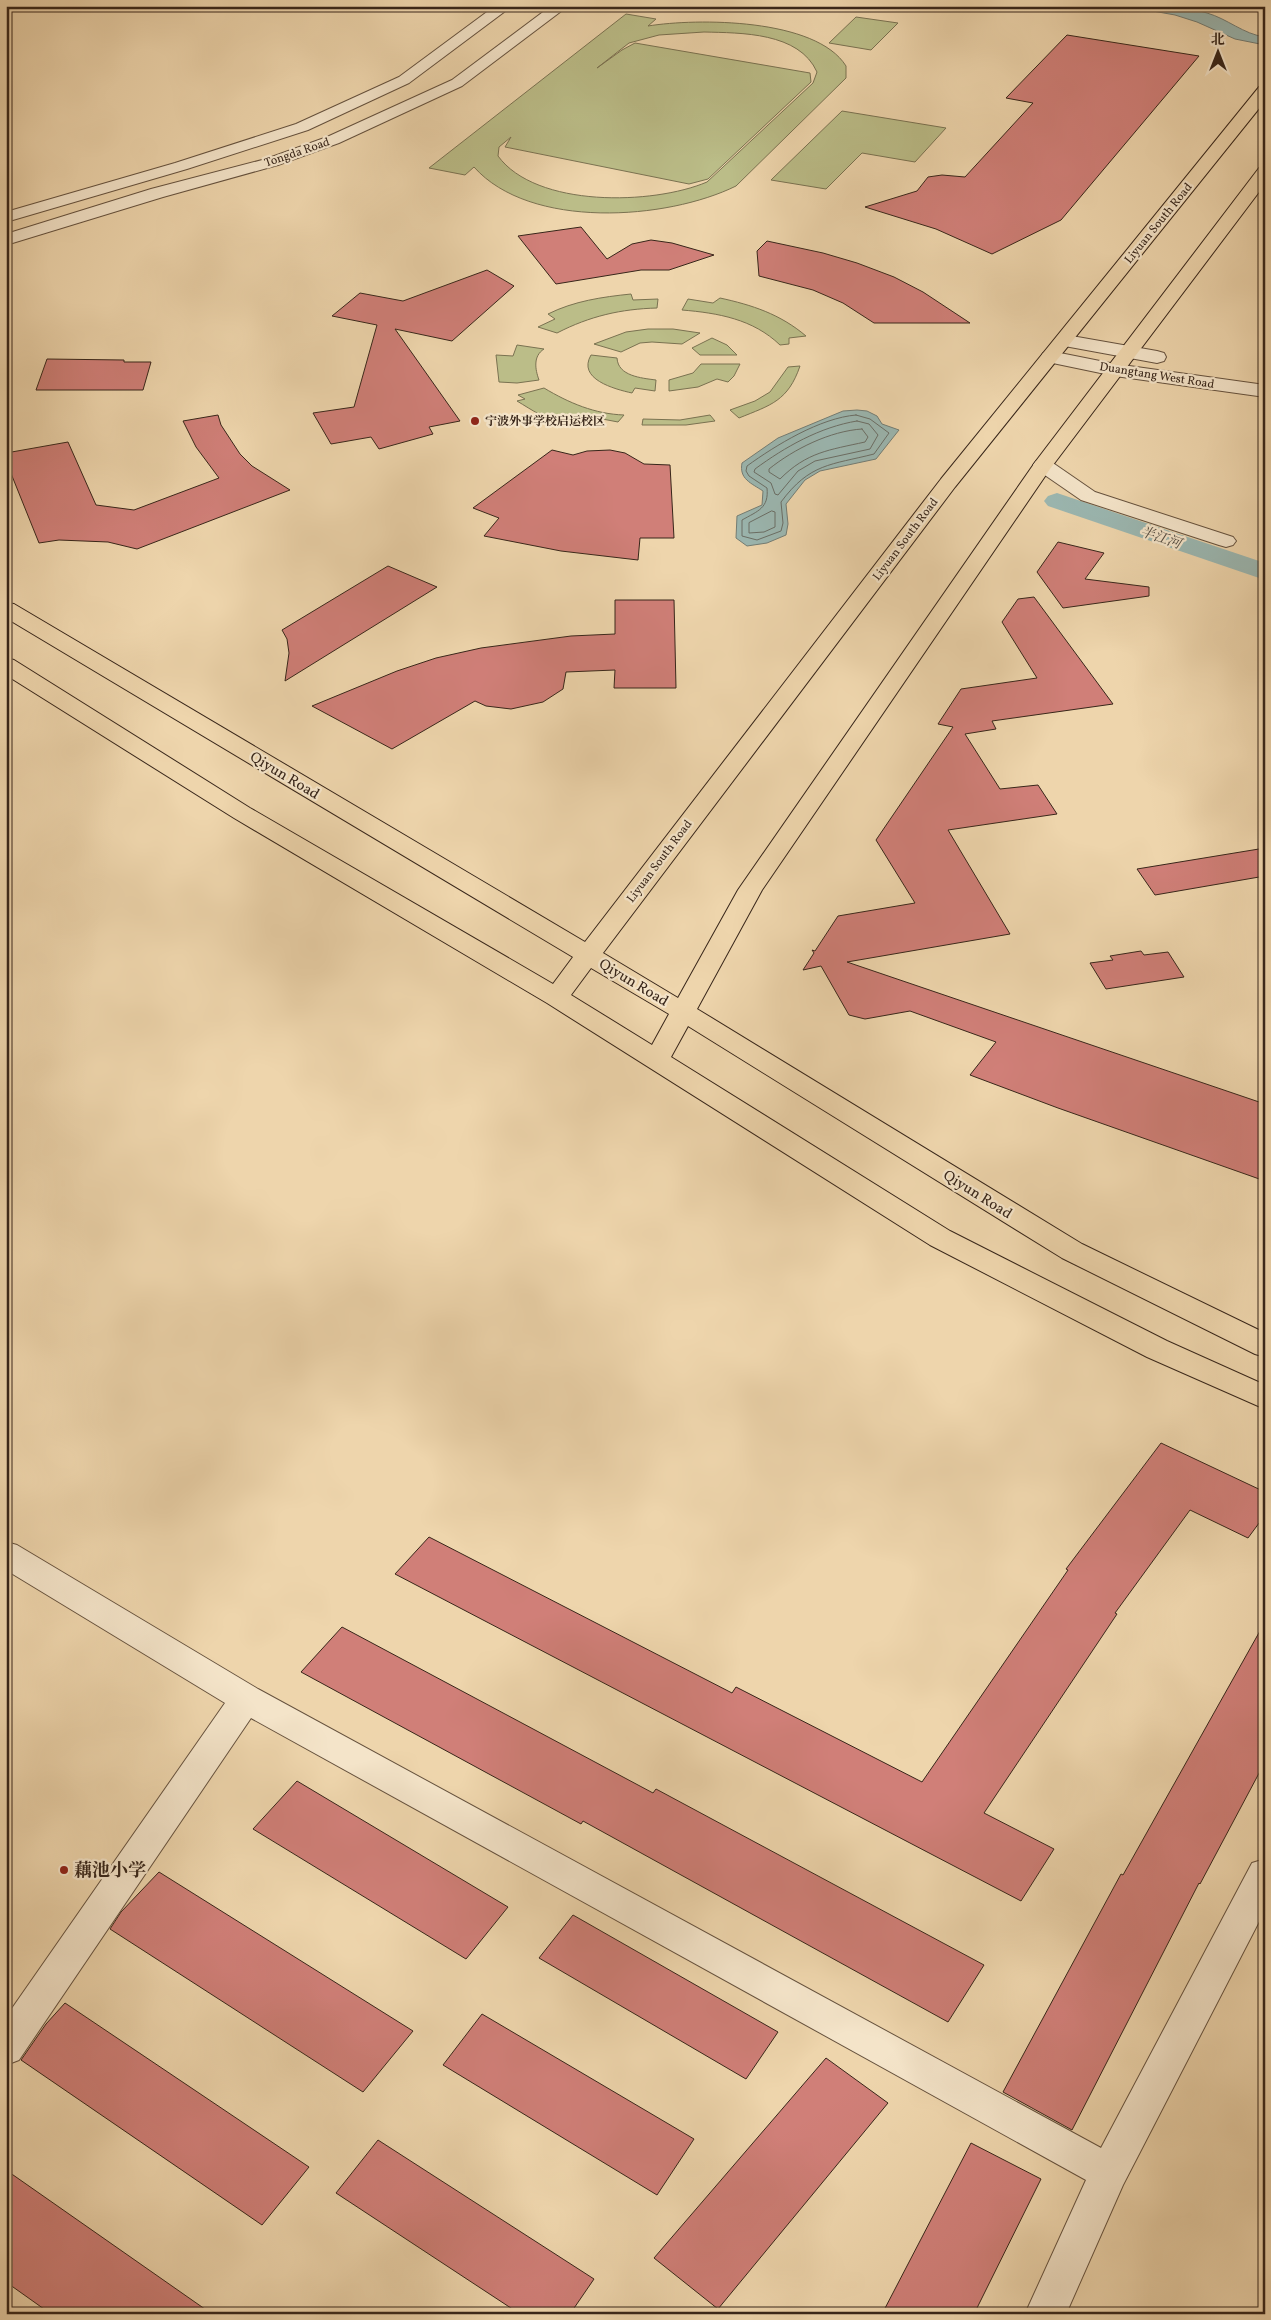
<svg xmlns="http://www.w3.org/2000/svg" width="1271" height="2320" font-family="Vollkorn,'Noto Serif SC',serif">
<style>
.green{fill:#bbbd88;stroke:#7a7251;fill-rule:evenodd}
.water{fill:#9bb7b1;stroke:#737d75}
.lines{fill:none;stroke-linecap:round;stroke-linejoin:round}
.shore{stroke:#6a6e66;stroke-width:1}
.canal{fill:#9bb7b1;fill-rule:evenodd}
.building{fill:#d07f78;stroke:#38261a}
.minor-casing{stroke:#66523e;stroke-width:2}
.major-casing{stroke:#38261a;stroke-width:2}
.minor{fill:#f4e4c9;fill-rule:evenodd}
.major{fill:#eed5ac;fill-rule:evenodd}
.poi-dot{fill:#8f2418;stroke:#f4e4c9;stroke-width:2}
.labels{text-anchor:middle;stroke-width:4.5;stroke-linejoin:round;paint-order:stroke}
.far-street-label{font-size:12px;fill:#38261a;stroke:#f4e4c9}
.far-poi-label{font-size:12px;font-weight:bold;fill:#38261a;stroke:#f4e4c9;text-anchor:start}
.far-water-label{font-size:14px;font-style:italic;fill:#514a40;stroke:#f4e4c9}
.street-label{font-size:15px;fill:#38261a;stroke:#f4e4c9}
.near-poi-label{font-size:18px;font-weight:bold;fill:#38261a;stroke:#f4e4c9;text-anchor:start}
</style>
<rect width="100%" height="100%" fill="#eed5ac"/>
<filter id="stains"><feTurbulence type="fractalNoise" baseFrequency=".004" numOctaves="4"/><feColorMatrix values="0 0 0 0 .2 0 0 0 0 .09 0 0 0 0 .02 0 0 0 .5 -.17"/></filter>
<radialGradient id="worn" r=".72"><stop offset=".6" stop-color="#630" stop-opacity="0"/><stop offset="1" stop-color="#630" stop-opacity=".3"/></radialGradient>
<path class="green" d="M626 14 656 19 648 26C697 18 816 18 846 66V78L736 186C667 220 530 230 474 167L465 175 429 168ZM704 32C741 33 799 32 817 72L813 83 707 182C653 205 536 208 498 156L499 147 511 137 505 147 689 184 708 179 811 82 810 73 635 43 622 50 597 68 629 43 659 35Z
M856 17 898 23 871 50 829 43Z
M842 111 946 128 915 162 862 153 826 189 771 180Z
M631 294 633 300 658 299 657 308C621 309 590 316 557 333L538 327 555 319 548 314C574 301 602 297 631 294Z
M720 298C752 305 780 314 806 336L789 338V344L780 345C753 319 718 313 682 310L688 299 713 303Z
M648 329H673L700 333 682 344 652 342 640 343 621 352 594 344 626 332Z
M712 338 727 345 737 355H700L692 348Z
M517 345 544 349C533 356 535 369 539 380L517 383 499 382 496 355 513 356Z
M591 355 617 358C618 376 641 378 656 380L655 391 635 388 632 393C614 389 577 379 591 355Z
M701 364H740L734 376 728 382 717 379 698 387 669 391V380L693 373Z
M800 366C788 401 771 405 739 418L730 410 755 401 770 392 788 367Z
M544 388C569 403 595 414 624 415L618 422 592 417 588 422C580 422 571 424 564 423 546 420 532 410 517 401L525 399 518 395Z
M710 415 715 421 686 425H642L643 419 680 420Z"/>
<path class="water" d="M1125 6C1153 6 1180 4 1207 13 1228 19 1243 34 1265 37V45L1235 39 1197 22 1175 15Z
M857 410 867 411 877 416 882 424 899 430 876 459 820 471 805 480 786 504 788 524 786 535 767 543 747 546 736 538 737 516 762 505 763 491C751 483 739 479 742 463L778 438 843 411Z"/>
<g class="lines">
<path class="shore" d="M856 415 870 419 889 433 874 454C831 465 810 463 781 502L783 523 781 531 757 540 742 536V520C758 511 769 508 767 488L749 476 746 471 747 466C776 445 820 418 856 415Z
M857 421 869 424 878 435 870 449 815 461 798 471 778 495 775 494 771 483 754 472 755 469C785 447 820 427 857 421Z
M862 429 868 437 865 442C829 450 807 452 780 479L769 472V469C794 449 830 431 862 429Z
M772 511 775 512V527L764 532 749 533V523Z"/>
<path class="canal" d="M1057 493 1265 563V580L1048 506 1044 501 1048 496Z"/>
</g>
<path class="building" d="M1067 35 1199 56 1061 220 992 254 936 229 865 207 917 191 928 177 942 175 965 177 1033 103 1006 98Z
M581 227 607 259 632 244 651 240 672 243 714 255 669 270H641L556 284 518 236Z
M767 241 823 253 857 263 894 277 923 292 970 323H874L843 303 813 290 759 276 757 251Z
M487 270 514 286 452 341 395 329 460 421 429 427 433 434 379 449 371 437 331 444 313 413 354 407 377 325 332 316 360 293 403 301Z
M47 359 124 360V362H151L143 390H36Z
M218 415 221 425 240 454 252 466 290 490 137 549 108 542 59 540 39 543 6 461V453L68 442 96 505 134 510 219 478 196 447 183 421Z
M552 450 573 455 587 451 610 450 625 453 644 464 670 465 674 538H640L638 560 561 551 484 536 499 518 473 508Z
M1058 542 1104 553 1085 579 1149 587V596L1063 608 1037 572Z
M388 566 437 587 285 681 289 653 287 639 282 630Z
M1034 597 1113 704 992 721 996 729 965 734 1000 789 1038 785 1057 814 948 830 1010 934 847 962 1265 1104V1181L1058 1108 970 1075 996 1042 910 1011 865 1019 849 1015 821 966 803 970 814 953 812 950 815 951 838 916 915 903 876 840 953 727 938 724 961 689 1037 678 1002 622 1018 599Z
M615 600H674L676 688H614L615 670 566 672 563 689 543 702 511 709 486 706 475 701 392 749 312 706 397 671 436 658 481 648 571 636 615 634Z
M1265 848V876L1155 895 1137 869Z
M1141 951 1144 955 1168 952 1184 977 1106 989 1090 963 1113 960 1110 956Z
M1161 1443 1265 1492V1515L1248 1538 1190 1510 1115 1613 1117 1614 984 1813 1054 1849 1021 1901 395 1574 429 1537 732 1693 736 1687 922 1782 1068 1570 1066 1569Z
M1265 1622V1762L1200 1884 1199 1883 1072 2130 1003 2092 1121 1874 1123 1875Z
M342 1627 653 1793 656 1789 984 1965 948 2022 583 1821 581 1824 301 1672Z
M297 1781 508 1907 466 1959 253 1829Z
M159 1872 413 2031 363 2092 110 1929 121 1912Z
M573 1915 778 2032 746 2079 539 1958Z
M65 2003 309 2167 262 2225 21 2060 46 2024Z
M482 2014 694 2139 657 2195 443 2065Z
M826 2058 888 2103 718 2309 654 2258Z
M378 2140 594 2279 570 2314H520L336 2193Z
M971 2143 1041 2179 974 2314H882Z
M6 2170 212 2314H51L6 2282Z"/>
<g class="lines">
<g class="minor-casing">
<path id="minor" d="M495 6H512L409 83 308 130 187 169 6 222V212L175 163 296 124 399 77Z
M551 6H568L462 86 339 143 278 165 163 197 6 245V234L151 189 266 159 327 137 452 80Z
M1066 335 1157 351 1164 353 1166 357 1164 361 1157 363 1059 345 1057 341 1059 337Z
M1050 351 1115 364 1265 385V397L1115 376 1043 361 1041 357 1043 353Z
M1043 459 1050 461 1095 492 1233 537 1236 541 1233 545 1226 547 1219 545 1081 500 1036 469 1033 465 1036 461Z
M6 1542 17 1545 258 1689 1101 2148 1252 1863 1265 1859V1910L1123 2185 1066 2314H1025L1086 2180 251 1718 19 2060 6 2065V2017L225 1703 6 1570Z"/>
</g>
<g class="major-casing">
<path id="major" d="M1265 85V101L955 487 603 953 678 998 738 890 1036 461 1259 168 1265 167V184L1050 469 762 890 697 1009 1082 1244 1265 1333V1357L1255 1354 1062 1258 688 1026 671 1057 950 1231 1167 1341 1265 1385V1409L1147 1357 930 1245 547 1003 234 818 6 675V658L14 660 250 808 553 984 573 957 6 618V603L14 604 585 942 941 479 1259 87ZM591 968 669 1014 652 1045 571 995Z"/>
</g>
<use href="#minor" class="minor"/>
<use href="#major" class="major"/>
</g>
<g class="poi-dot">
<circle cx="475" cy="421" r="5"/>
<circle cx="64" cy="1870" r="5"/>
</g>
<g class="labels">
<g class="far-street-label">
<text transform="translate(297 152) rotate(-19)" y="4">Tongda Road</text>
<text transform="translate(1158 223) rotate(-51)" y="4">Liyuan South Road</text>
<text transform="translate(1157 375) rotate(9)" y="4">Duangtang West Road</text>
<text transform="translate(905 539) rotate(-53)" y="4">Liyuan South Road</text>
<text transform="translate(659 861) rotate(-53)" y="4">Liyuan South Road</text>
</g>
<g class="far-poi-label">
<text x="485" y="425">宁波外事学校启运校区</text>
</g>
<g class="far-water-label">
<text transform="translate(1161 537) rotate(19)" y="5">半江河</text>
</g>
<g class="street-label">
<text transform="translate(285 775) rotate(31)" y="5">Qiyun Road</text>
<text transform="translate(634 982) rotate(31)" y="5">Qiyun Road</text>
<text transform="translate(978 1194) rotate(32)" y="5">Qiyun Road</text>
</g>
<g class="near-poi-label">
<text x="74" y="1876">藕池小学</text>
</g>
</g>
<rect width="1271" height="2320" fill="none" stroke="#eed5ac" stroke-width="25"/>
<rect x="8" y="8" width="1256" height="2305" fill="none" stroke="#38261a" stroke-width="2.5"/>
<rect x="12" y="12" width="1246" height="2295" fill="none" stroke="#38261a"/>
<g transform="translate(1218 52)" stroke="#f4e4c9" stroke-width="4" paint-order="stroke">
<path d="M0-4L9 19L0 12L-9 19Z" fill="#38261a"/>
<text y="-8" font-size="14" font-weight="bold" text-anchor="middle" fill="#38261a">北</text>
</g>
<rect width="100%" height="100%" filter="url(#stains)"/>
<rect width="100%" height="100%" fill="url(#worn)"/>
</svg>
